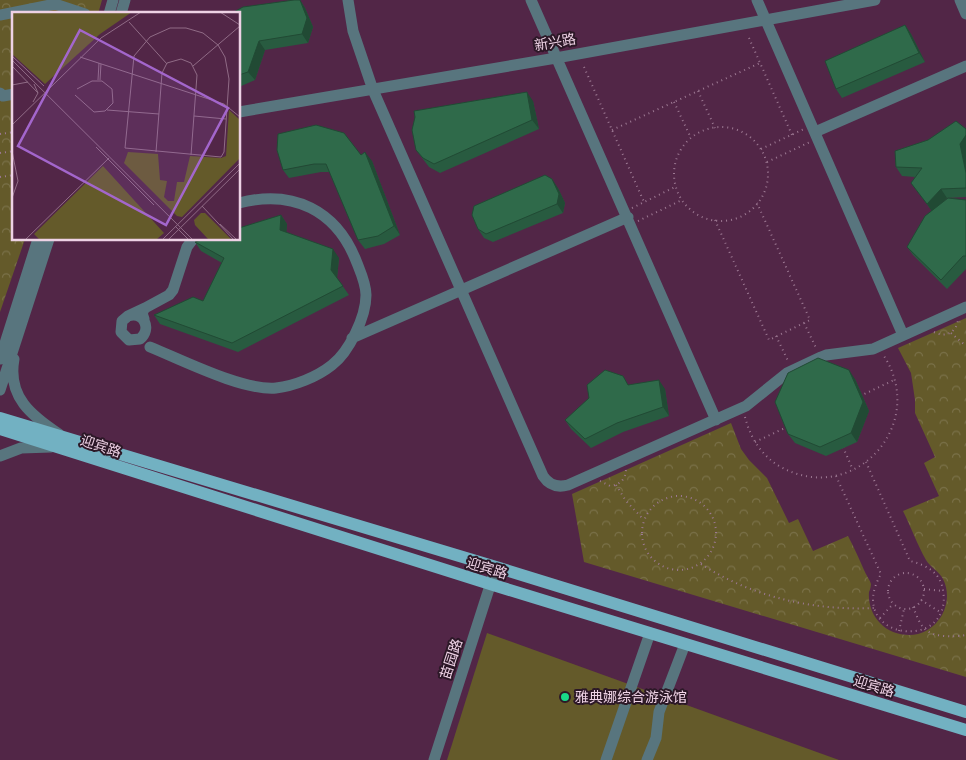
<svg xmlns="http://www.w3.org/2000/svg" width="966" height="760" font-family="'Roboto Serif','Noto Sans SC',serif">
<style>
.park{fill:url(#park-crowns)}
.garden{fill:#645a2a}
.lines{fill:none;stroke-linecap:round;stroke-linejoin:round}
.path{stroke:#9d7993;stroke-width:2;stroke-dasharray:1 4;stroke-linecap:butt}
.minor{stroke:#58757e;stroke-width:11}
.major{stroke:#72b1c2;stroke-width:12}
.wall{fill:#285b40}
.shaded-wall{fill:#214a34}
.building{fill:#2f6a4a;stroke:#214a34}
.poi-dot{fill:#19d988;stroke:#2c1827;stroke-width:2}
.labels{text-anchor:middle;stroke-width:4;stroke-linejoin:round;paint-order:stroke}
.street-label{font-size:14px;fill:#eed2e5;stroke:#2c1827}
.poi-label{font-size:14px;fill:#eed2e5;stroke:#2c1827;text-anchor:start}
.inset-road{fill:none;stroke:#906b86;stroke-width:1}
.view{fill:#a366cc;fill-opacity:0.15;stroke:#a366cc;stroke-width:2.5}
.inset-edge{fill:none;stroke:#eed2e5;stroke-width:2.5}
</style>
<defs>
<pattern id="park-crowns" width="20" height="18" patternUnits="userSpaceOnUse" patternTransform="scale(1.25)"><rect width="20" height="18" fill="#645a2a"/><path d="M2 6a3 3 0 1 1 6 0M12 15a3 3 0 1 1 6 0" fill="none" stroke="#7a7149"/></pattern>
</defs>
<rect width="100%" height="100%" fill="#522647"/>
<path class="park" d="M0 0H102L98 14H14V239H25L0 312Z
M966 318V677L584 562 572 494 731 423 741 449 749 460 767 478 789 523 798 519 813 551 848 536C854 547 859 559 864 570 866 575 870 580 871 584 871 586 870 590 869 592 868 603 872 615 880 623 889 633 905 637 918 634 941 628 954 601 943 579 939 571 930 567 926 560 917 544 911 527 903 511L939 496 924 463 935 457 915 413V400L911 373 898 348Z"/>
<path class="garden" d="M487 633 839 760H447Z"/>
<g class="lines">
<path class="path" d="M749 38 792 135
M584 67 644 202
M698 91 715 128
M674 102 691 138
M674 174a47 47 0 1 1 94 0a47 47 0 1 1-94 0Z
M612 130 760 63
M0 134 14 132
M761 149 804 129
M0 153 14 151
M767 162 810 142
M0 177 14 175
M632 208 675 187
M715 220 769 340 810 320 757 203
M638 221 682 200
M804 323 816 348
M934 332C945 338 956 333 958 320
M951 333 966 346
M776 336 788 361
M860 396 894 380
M745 417C750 437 761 455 779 466 852 508 929 426 884 356
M755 442 787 427
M843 447 853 470
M836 476 881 574C843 640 954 654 943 590 940 572 926 565 910 561L866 462
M600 481 610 486C620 485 626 479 626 469
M616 485 626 501 644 520
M642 533a37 37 0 1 1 74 0a37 37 0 1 1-74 0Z
M701 564C752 597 814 611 875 608
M888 591a18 18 0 1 1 36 0a18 18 0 1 1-36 0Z
M924 589 943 591
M921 600 940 612
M913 607C916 614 919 623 924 628 932 638 955 637 966 635
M880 618 893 604
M899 631 904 609"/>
<path class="minor" d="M348 0 353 31 373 90 543 476C549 485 557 488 568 485L746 406 787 373 821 357 826 355 873 349 966 307
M531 0 716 420
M757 0 903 335
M960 0 966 14
M109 14 113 0
M121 14 125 0
M0 15 55 4 85 14
M0 93 3 96 14 94
M239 112 556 58 875 0
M815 132 966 66
M145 308 169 295 173 290 187 247 193 239
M128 316C144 311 152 329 140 339L129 340 121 332 122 321 128 316 145 308 142 313 144 319
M352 338 628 217
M150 347C182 360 243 391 276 388 294 386 317 377 332 365 349 352 366 317 366 295 366 284 361 273 357 263 337 210 293 189 239 203
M0 359 38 239
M14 359C7 397 32 416 59 434
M0 390 49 239
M0 456 21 448 51 447
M434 760 496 567
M606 760 650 633
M647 760 656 738 659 712 685 644"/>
<path class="major" d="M0 418 496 567 966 712
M0 429 490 584 966 730"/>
</g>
<path class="wall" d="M300 0 305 8 313 27 308 43 265 50 255 80 239 87V14Z
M905 25 911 34 925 62 842 98 836 89Z
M533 101 539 129 440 173 429 167 416 150Z
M966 129V197L947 198 943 203 966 200V269L947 289 913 255 907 247 932 211 911 183 915 177 902 176 896 167Z
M361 155 372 161 400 235 384 244 365 249 358 240 330 172H321L289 178 283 170Z
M558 188 565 203 563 213 493 242 484 238 478 229Z
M281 215 287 224 286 232 339 258 337 278 349 295 238 352 160 324 154 315 203 301 222 263 201 251 195 242Z
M855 379 869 411 857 442 826 456 795 443 788 434Z
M629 385 665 389 669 416 623 432 591 448 571 429 565 420Z"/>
<path class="shaded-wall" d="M300 0 305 8 313 27 308 43 302 34Z
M905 25 911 34 925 62 919 53Z
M259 41 265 50 255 80 248 72Z
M527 92 533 101 539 129 532 120Z
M966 135V173L960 144Z
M365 152 372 161 400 235 394 226Z
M552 179 558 188 565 203 563 213 557 204Z
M941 189 947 198 933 213 927 204Z
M281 215 287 224 286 239 280 230Z
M333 249 339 258 337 279 331 270Z
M849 370 855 379 869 411 857 442 851 433Z
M659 380 665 389 669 416 663 407Z"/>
<path class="building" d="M294 0H300L307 18 302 34 259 41 248 72 239 75V14H230L243 7Z
M905 25 919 53 836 89 825 61Z
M527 92 532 120 434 164 423 158 416 150 412 130 415 117 414 111Z
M956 121 966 129V135L960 144 966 173V188L941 189 927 204 911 183 922 168 896 167 895 151 928 140Z
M316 125 344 133 361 155 365 152 394 226 378 236 358 240 326 164H314L283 170 277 150 278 134Z
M545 175 552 179 559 194 557 204 486 234 478 229 472 215 474 206Z
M948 198 966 200V256H963L941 280 907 247 925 216Z
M281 215 280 230 333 249 331 270 343 286 232 343 154 315 193 297 203 301 224 258 195 242 205 239H239V228Z
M818 358 849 370 863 402 851 433 820 447 788 434 775 402 788 373Z
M605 370 623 376 628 385 659 380 663 407 617 423 585 439 565 420 589 398 587 385Z"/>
<circle class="poi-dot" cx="565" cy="697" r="5"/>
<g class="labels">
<g class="street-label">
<text transform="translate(555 42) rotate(-10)" y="5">新兴路</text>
<text transform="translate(101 446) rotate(18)" y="5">迎宾路</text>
<text transform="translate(487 568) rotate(17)" y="5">迎宾路</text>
<text transform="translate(451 659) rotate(-72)" y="5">苗园路</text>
<text transform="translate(874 686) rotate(17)" y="5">迎宾路</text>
</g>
<g class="poi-label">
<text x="575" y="702">雅典娜综合游泳馆</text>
</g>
</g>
<g transform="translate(12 12)">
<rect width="228" height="228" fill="#522647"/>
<path d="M0 0H120L88 22 33 72 0 42ZM217 98 227 107V147L170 205 165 204 112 151 116 140 146 142 148 168 155 169 152 185 156 189H162L165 170H172L178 144 209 146 214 144Z" fill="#645a2a"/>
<path d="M91 154 152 221 145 227H27L22 222ZM189 201H193L219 227H196L183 213 182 208Z" fill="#645a2a"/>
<path class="inset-road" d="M208 0 228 13M117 10 155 52M158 16H174L191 21 206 33 213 45 217 67 212 140 209 145 113 136 122 44 138 25ZM0 44 32 74M68 45 212 92 228 105M0 48 180 227M0 54 26 81M181 54 228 14M86 68 87 51M88 68 89 52M0 73 16 70M63 83 82 100 93 99 101 91 100 77 90 69H80L65 77M21 90 26 81 22 72M95 98 147 102M182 104 214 107M0 113 89 26 129 0M84 135 142 193M0 139 6 169 0 186M144 140 150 61 155 51 169 47 179 51 185 63 179 143M190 194 221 227M208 212 224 227M163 214 176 227M14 227 97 146M151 227 228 151M157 227 228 157"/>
<path class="view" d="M68 18 216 96 154 213 6 134Z"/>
<rect width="228" height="228" class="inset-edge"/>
</g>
</svg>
